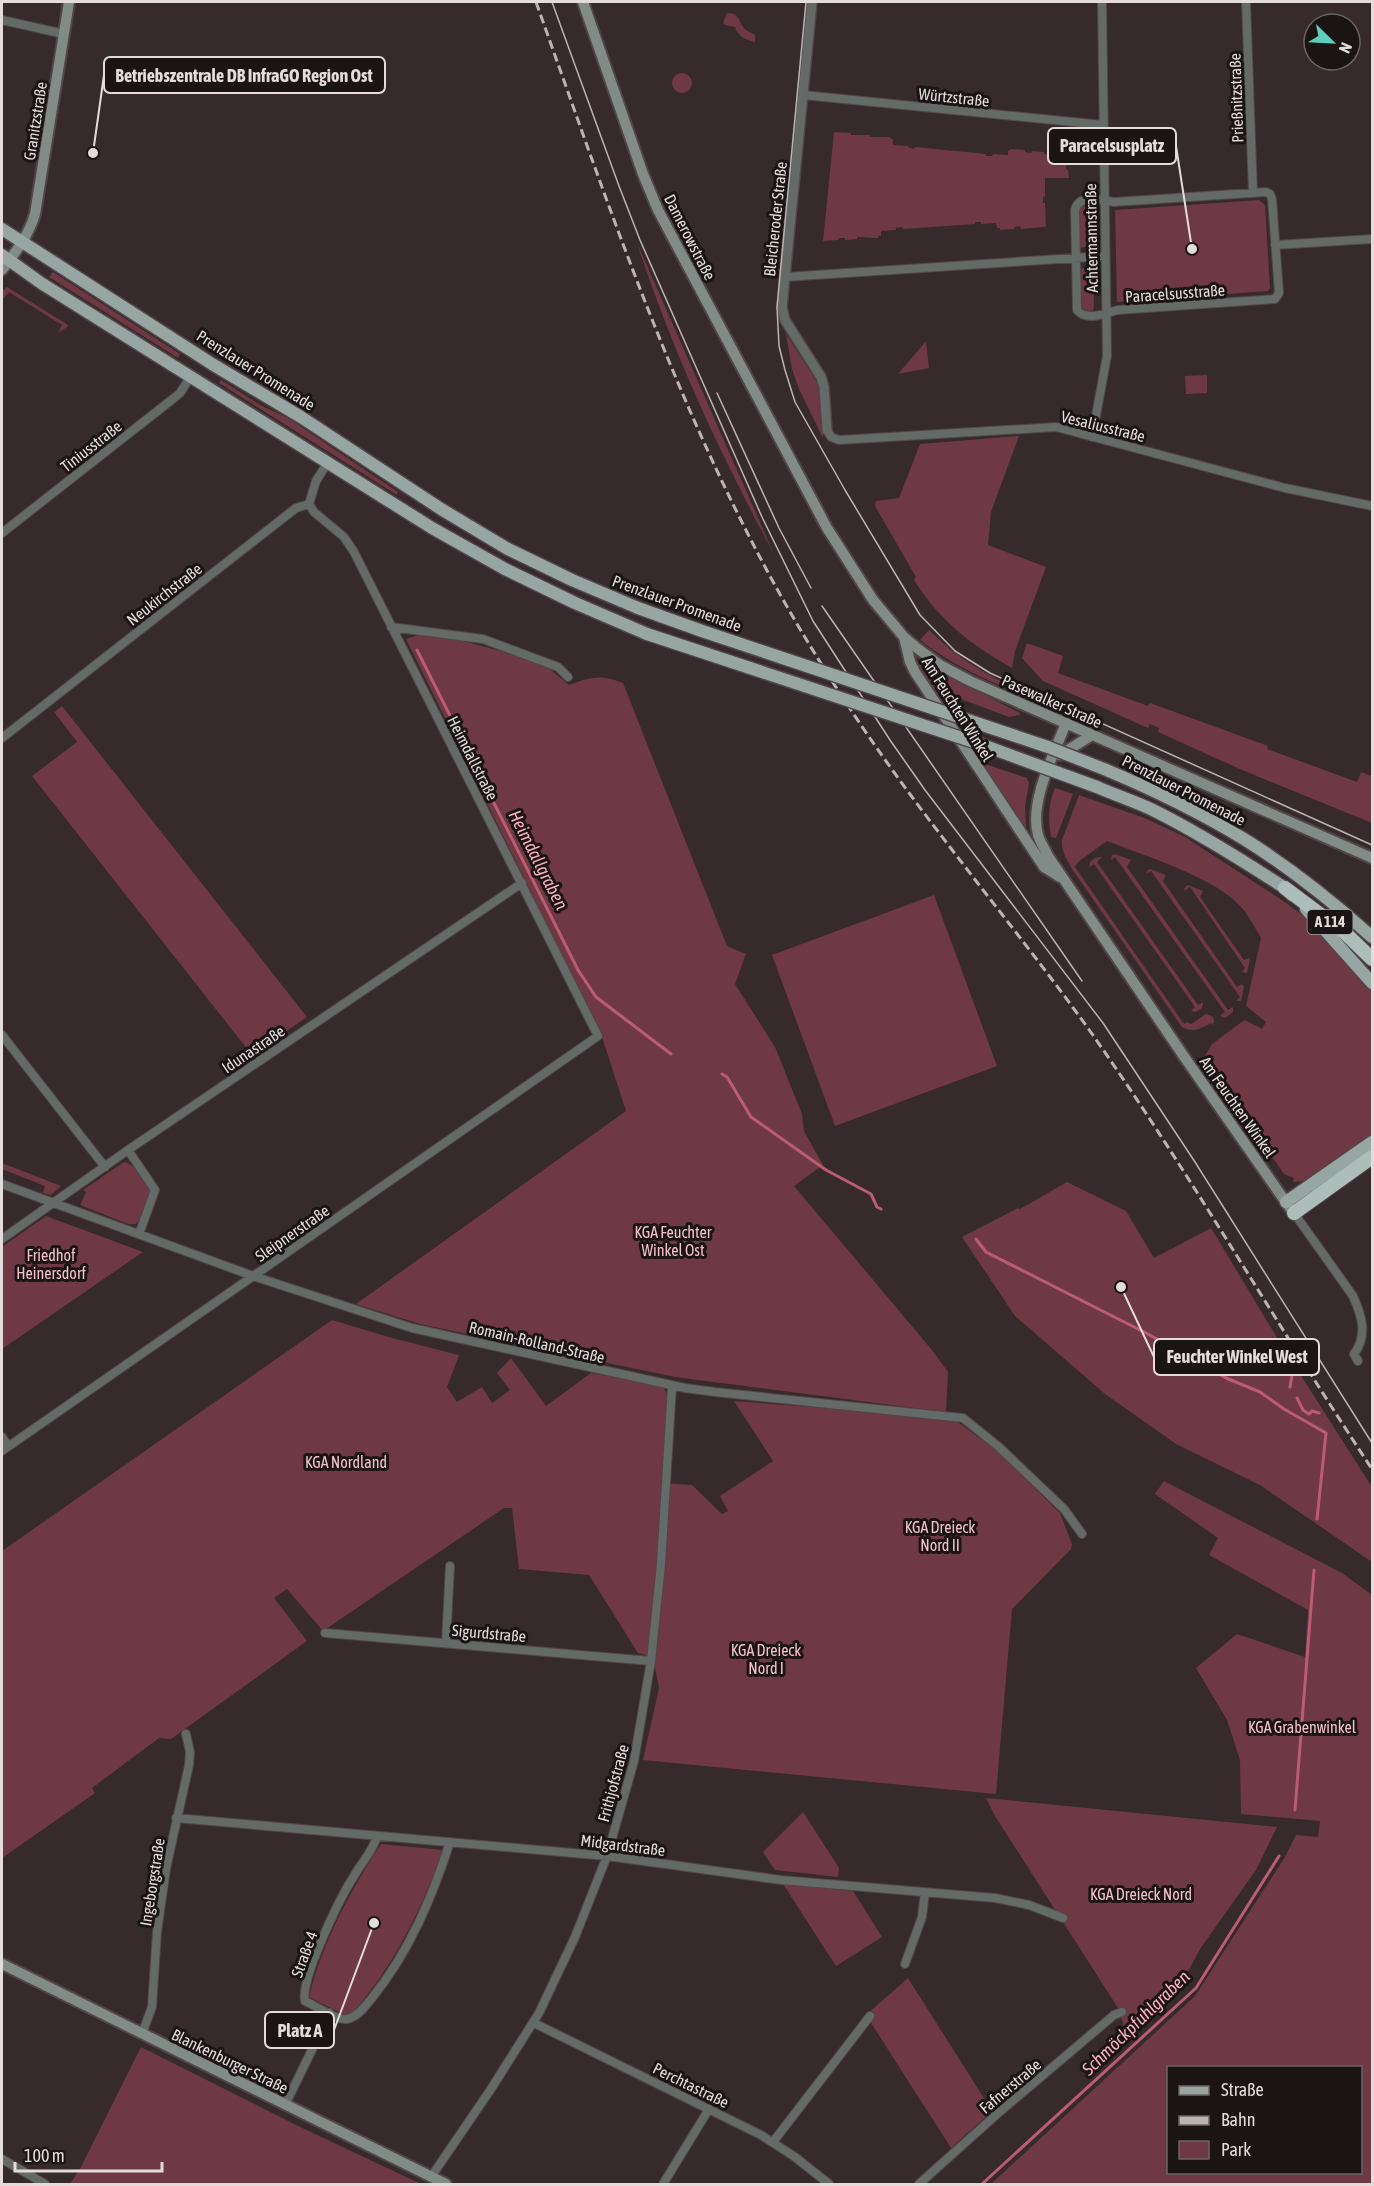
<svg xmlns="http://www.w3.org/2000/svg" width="1374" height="2186" font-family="'Asap Condensed',sans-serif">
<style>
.green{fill:#6f3845;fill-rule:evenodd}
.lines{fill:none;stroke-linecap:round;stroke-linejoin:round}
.stream{stroke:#bb5c73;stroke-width:3}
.minor-casing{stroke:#524648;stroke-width:10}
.tertiary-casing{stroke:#524648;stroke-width:12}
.secondary-casing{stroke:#524648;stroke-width:14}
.primary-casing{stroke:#524648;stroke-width:15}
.motorway-casing{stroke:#524648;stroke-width:16}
.minor{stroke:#636a68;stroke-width:8}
.tertiary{stroke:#636a68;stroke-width:9}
.secondary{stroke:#818c89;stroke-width:10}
.primary{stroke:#98a6a3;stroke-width:12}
.motorway{stroke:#adbeba;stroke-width:14}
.tram{stroke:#bcb3b5;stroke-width:1.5}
.rail{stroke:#bcb3b5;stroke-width:3;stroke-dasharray:9 4.5;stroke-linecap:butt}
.primary-bridge-casing{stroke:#524648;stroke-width:15;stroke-linecap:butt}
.primary-bridge{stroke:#98a6a3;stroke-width:12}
.labels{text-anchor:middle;stroke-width:6;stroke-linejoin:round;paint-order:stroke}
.shield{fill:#1a1415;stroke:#a79fa1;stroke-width:1.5}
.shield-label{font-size:15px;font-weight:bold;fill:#e4dbdd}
.street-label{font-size:16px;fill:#e4dbdd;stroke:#1a1415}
.park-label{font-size:16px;fill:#f5c0ca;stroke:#1a1415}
.water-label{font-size:18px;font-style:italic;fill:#fcafbf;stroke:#1a1415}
.leader{fill:none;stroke:#e4dbdd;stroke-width:2}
.callout-dot{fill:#e4dbdd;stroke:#1a1415;stroke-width:2}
.callout{fill:#1a1415;stroke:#e4dbdd;stroke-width:2}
.callout-label{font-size:18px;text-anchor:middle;font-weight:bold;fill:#e4dbdd}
</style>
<rect width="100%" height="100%" fill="#362a2c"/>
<path class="green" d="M727 13C741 13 738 23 746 30 748 32 752 33 755 35V42C745 40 738 36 735 27L725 25 723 23Z
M672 83a10 10 0 1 1 20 0a10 10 0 1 1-20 0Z
M834 132 851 133V135H870V137H890L891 139H893V145L908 146 909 148 914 149 915 147 986 154V156H992L993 154 1008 155V151L1011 149 1025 150V152L1031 153 1032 151 1044 152V154L1051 155V152L1068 153 1066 169 1068 170 1069 178H1045V196L1043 197V203H1045L1046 226 1044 227 1021 229 1020 226 1014 227V229L1000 230V228H997L996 223 981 224V222H975V224L903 229 902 227 896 228V230L881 231V236H878V238L857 237V239L845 240V238H839L838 240 823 241Z
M1259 200 1265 205 1270 288 1268 291 1117 302 1115 210Z
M1085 204 1092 207 1093 246 1079 248 1078 210Z
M637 243 774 554C720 454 672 351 637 243Z
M1083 268H1093L1094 308 1092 311H1087L1080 307 1079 269Z
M53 272 180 354 178 358 49 277Z
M7 287 68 325 67 327 58 333 62 325 9 292 2 300V291Z
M786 334 817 382 821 394 823 438 799 389 792 369Z
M926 341 929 368 898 374Z
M1207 375V393L1186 394 1185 376Z
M221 380 262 406 288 418 398 492 397 495 219 383Z
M1019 436 991 512 988 545 1046 567 1015 651 1012 668C970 644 940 621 914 580L916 577 875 506 876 501 899 498 920 444Z
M929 630C964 664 994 679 1038 698L1037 701C996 684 955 668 920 640Z
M422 634 456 639 512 654 546 666 569 685C591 677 600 674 623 683L727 946 746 954 735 984 775 1047 802 1114 804 1131 823 1165 794 1186 932 1350 948 1372 946 1412 675 1377 420 1324 356 1304 626 1111 601 1034 406 639Z
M1027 643 1063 656 1058 673 1148 706 1150 703 1268 746 1267 749 1357 782 1361 772 1372 776V823L1242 770 1158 732 1159 728 1150 724 1148 728 1043 681 1022 658Z
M921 662 1020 713V715L1009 717 934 689 919 665Z
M62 706 307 1017 252 1055 32 776 77 742 54 712Z
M985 764 1027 778 1029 783 1025 807 1026 827H1024L984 766Z
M1055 788 1073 794 1056 838 1051 837C1048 819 1048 804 1055 788Z
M1079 795 1147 819 1185 837 1282 900 1309 920 1360 976 1372 992V1134L1304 1181 1293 1182 1294 1178 1284 1174 1204 1058 1212 1044 1243 1021 1245 1020 1262 1029 1266 1022 1246 1006 1261 938C1254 926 1247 912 1237 903 1210 876 1145 856 1107 841L1078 862 1075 867 1184 1024 1187 1022 1191 1024 1206 1014 1212 1016 1214 1020 1213 1025 1211 1023C1200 1029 1193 1033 1182 1027L1072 869C1067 860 1061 851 1062 840Z
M1115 854 1131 860 1127 867 1228 1010 1233 1007V1012L1225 1018 1220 1016 1225 1012 1115 857 1111 860 1112 855Z
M1102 857 1097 862 1198 1005 1203 1002 1202 1008 1196 1012 1191 1011 1195 1007 1094 864 1089 867 1090 862 1095 858Z
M1150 869 1166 875 1163 881 1237 987 1242 984 1244 987 1241 1001H1236L1240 997 1151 871 1146 874 1148 870Z
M1188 885 1203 891 1200 897 1244 960 1250 958 1247 973 1242 972 1245 968 1190 887 1184 891 1185 887Z
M934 895 997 1066 835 1126 772 955Z
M124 1162C133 1163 147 1180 149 1189 152 1198 142 1218 136 1224H128L80 1205 86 1192 83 1190Z
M2 1163 61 1186 51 1195 43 1193 45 1186 2 1169Z
M1067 1182 1126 1211 1154 1258 1211 1228 1282 1346 1372 1487V1562L1260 1485 1176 1444 1105 1394 1015 1316 962 1237 1018 1208 1020 1209Z
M46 1216 143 1252 2 1349V1247Z
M332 1320 392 1338 459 1355 447 1387 457 1402 482 1387 492 1403 510 1390 497 1373 511 1358 546 1406 591 1373 663 1387 667 1394 663 1483 692 1485 722 1514 728 1511 720 1496 773 1461 734 1401 939 1417 959 1423 996 1450 1060 1513 1072 1544 1071 1549 1012 1609 996 1794 643 1760 659 1688 653 1657 638 1653 589 1575 519 1569 512 1508H504L323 1631 287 1589 274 1598 307 1641 171 1739 159 1738 92 1788 95 1793 2 1858V1551Z
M1164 1481 1342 1573 1372 1595V2184H991L1195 1996 1285 1857 1296 1835 1318 1837 1320 1821 1241 1814 1240 1760 1227 1720 1196 1668 1237 1634 1305 1657 1308 1610 1209 1555 1218 1538 1155 1494ZM1168 2068H1360V2172H1168Z
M986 1798 1277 1827 1256 1870 1200 1949 1184 1979 1124 2027 1118 2008 995 1816Z
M803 1812 839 1868 838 1877 775 1870 763 1852Z
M381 1844 443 1850C421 1911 393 1968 349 2017L309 1997C323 1941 349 1893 381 1844Z
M783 1884 853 1891 882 1937 836 1966Z
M908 1978 992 2111 951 2148 866 2015Z
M141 2047 296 2125 421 2184H70L81 2167Z"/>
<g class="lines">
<path class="stream" d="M417 650 578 970 596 997 671 1054
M722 1074 727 1077 751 1117 826 1170 871 1194 877 1207 881 1209
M976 1239 986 1252 1146 1333 1226 1378 1260 1392 1284 1409 1326 1433 1317 1519
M1280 1352 1292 1375 1290 1387
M1297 1398 1303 1410 1309 1414 1312 1411 1319 1413
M1295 1810 1314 1570
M982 2184 1196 1988 1279 1856"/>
<g class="minor-casing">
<path id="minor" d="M1246 2 1253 193
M2 20 64 34
M803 95 1103 125
M1266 192 1270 194 1272 199 1279 293 1275 299 1118 310C1105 313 1087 322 1077 310L1075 210C1079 193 1102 200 1114 202Z
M1275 245 1372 239
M785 277 1105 256
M827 430 831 437 839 440 1056 427 1285 488 1372 506
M1092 437 1107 356 1102 2
M309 504 316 481 328 462
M2 533 174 398 180 393 191 376
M391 627 483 639 558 667 568 677
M2 738 296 508 309 504
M2 1035 105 1167
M128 1150 155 1190 139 1234
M2 1184 253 1276 412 1328 685 1388 715 1392 963 1418 999 1447 1064 1509 1082 1534
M1294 1213 1353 1296C1362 1316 1368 1335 1354 1354L1358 1361
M2 1239 128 1150 522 883
M2 1437 8 1446
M2 1451 598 1036 354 552 344 537 314 512 309 504
M325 1633 651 1661
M446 1643 450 1566
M176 1818 607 1856 781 1880 995 1898 1029 1905 1063 1918
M377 1836C374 1850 361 1863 354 1876 341 1896 300 1979 305 2001 314 2005 338 2021 347 2019 358 2017 365 2006 372 1998 409 1952 432 1898 450 1842
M905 1964 922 1917 925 1892
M534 2023 761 2135 795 2157 829 2184
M142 2034 152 2007 157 1932 166 1869 189 1765 190 1752 186 1734
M285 2105 330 2013
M773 2142 870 2016
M2 2159 45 2184
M431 2177 491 2089 539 2013 575 1937 607 1856 634 1761 651 1661 661 1564 672 1386
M663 2184 709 2109
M919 2184 996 2115 1114 2015 1122 2012"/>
</g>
<g class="tertiary-casing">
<path id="tertiary" d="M812 2 782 307 785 320 821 377 824 387 827 430"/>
</g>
<g class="secondary-casing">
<path id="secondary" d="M583 2 643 174 658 210 827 528 873 600 904 637 917 648 940 665 970 681 1372 858
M2 270C15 253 29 235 35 214L69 2
M904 637 910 662 915 672 1044 867 1060 877
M1066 723C1054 754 1029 802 1038 835 1040 842 1045 849 1048 856L1185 1058 1290 1208
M1060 755 1092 735
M2 1964 446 2184"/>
</g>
<g class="primary-casing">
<path id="primary" d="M2 229 212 364 301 417 441 509 508 549 572 580 638 608
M2 255 41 283 432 528 505 569 575 603 647 634
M1104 769C1152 789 1199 812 1244 839 1289 867 1333 902 1372 937
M1097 787C1115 795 1134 801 1153 810 1199 833 1242 860 1285 888L1292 895
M1306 909 1372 983
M1286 1202 1372 1142"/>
</g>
<g class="motorway-casing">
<path id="motorway" d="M1285 888 1345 933 1372 959
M1294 1213 1372 1157"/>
</g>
<use href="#minor" class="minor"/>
<use href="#tertiary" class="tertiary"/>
<use href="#secondary" class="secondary"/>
<use href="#primary" class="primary"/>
<use href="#motorway" class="motorway"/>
<path class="tram" d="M552 2 619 186 640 240 762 517 813 621 890 740 925 790 1103 1023 1195 1162 1372 1443
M806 2 777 307 779 346 785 370 795 402 845 490 920 615 955 651 990 673 1372 845
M717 393 779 528 811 588
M822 606 1082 981"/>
<path class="rail" d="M536 2C601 184 662 367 751 540 804 644 869 742 940 834 990 900 1042 964 1090 1031 1190 1173 1276 1324 1372 1469"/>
<g class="primary-bridge-casing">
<path id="primary-bridge" d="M638 608 702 631 1048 747 1104 769
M647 634 977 743 1097 787"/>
</g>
<use href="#primary-bridge" class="primary-bridge"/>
</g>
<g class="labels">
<rect class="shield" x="1307.5" y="910" width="45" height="24" rx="4.5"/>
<g class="shield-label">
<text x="1330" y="927">A 114</text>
</g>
<g class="street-label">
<text transform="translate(954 97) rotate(6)" y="6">Würtzstraße</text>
<text transform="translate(1236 98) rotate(-92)" y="6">Prießnitzstraße</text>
<text transform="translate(35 121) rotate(-81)" y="6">Granitzstraße</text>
<text transform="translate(775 219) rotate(-84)" y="6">Bleicheroder Straße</text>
<text transform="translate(690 237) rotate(63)" y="6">Damerowstraße</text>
<text transform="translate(1091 238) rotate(-91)" y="6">Achtermannstraße</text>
<text transform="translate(1175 293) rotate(-4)" y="6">Paracelsusstraße</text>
<text transform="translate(256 370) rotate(32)" y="6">Prenzlauer Promenade</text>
<text transform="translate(1103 426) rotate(14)" y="6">Vesaliusstraße</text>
<text transform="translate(91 446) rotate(-38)" y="6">Tiniusstraße</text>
<text transform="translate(164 594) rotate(-38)" y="6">Neukirchstraße</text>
<text transform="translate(677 603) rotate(20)" y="6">Prenzlauer Promenade</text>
<text transform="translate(1052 701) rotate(24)" y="6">Pasewalker Straße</text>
<text transform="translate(958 709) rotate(58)" y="6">Am Feuchten Winkel</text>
<text transform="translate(473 758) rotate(63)" y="6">Heimdallstraße</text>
<text transform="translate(1184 790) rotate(27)" y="6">Prenzlauer Promenade</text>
<text transform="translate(253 1049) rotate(-34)" y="6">Idunastraße</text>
<text transform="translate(1238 1107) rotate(55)" y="6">Am Feuchten Winkel</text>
<text transform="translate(292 1233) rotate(-35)" y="6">Sleipnerstraße</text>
<text transform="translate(537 1342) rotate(13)" y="6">Romain-Rolland-Straße</text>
<text transform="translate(489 1633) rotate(5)" y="6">Sigurdstraße</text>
<text transform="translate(613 1783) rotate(-75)" y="6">Frithjofstraße</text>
<text transform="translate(623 1845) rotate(7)" y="6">Midgardstraße</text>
<text transform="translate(152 1882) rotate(-81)" y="6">Ingeborgstraße</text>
<text transform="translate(304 1954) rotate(-70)" y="6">Straße 4</text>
<text transform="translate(230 2061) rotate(26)" y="6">Blankenburger Straße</text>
<text transform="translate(691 2085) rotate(26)" y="6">Perchtastraße</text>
<text transform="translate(1010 2086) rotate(-40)" y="6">Fafnerstraße</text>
</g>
<g class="park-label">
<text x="673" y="1238">KGA Feuchter<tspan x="673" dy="18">Winkel Ost</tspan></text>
<text x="51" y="1261">Friedhof<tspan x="51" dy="18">Heinersdorf</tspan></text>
<text x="346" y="1468">KGA Nordland</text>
<text x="940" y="1533">KGA Dreieck<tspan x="940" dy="18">Nord II</tspan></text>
<text x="766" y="1656">KGA Dreieck<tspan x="766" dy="18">Nord I</tspan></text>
<text x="1302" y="1733">KGA Grabenwinkel</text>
<text x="1141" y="1900">KGA Dreieck Nord</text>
</g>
<g class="water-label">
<text transform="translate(538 860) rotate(63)" y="6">Heimdallgraben</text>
<text transform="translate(1136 2023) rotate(-44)" y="6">Schmöckpfuhlgraben</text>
</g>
</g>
<path class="leader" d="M93 153L104 75M1192 249L1176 146M1121 1287L1154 1357M374 1923L334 2030"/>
<g class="callout-dot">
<circle cx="93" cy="153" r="6"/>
<circle cx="1192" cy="249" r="6"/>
<circle cx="1121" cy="1287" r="6"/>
<circle cx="374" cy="1923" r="6"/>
</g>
<g class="callout">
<rect x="104" y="57" width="281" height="36" rx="6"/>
<rect x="1048" y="128" width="128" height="36" rx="6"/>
<rect x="1154" y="1339" width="165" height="36" rx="6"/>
<rect x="265" y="2012" width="69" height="36" rx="6"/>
</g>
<g class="callout-label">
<text x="244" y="82">Betriebszentrale DB InfraGO Region Ost</text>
<text x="1112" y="152">Paracelsusplatz</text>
<text x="1237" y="1363">Feuchter Winkel West</text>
<text x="300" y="2037">Platz A</text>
</g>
<rect width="1374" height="2186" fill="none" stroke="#e4dbdd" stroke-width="6"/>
<rect x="1167" y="2066" width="195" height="108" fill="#1a1415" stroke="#6b6465" stroke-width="1.5"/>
<rect x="1179" y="2086" width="30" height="9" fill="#98a6a3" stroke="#6b6465" stroke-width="1.5"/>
<text x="1221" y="2096" font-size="18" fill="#e4dbdd">Straße</text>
<rect x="1179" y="2116" width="30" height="9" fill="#bcb3b5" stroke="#6b6465" stroke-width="1.5"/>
<text x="1221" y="2126" font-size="18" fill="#e4dbdd">Bahn</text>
<rect x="1179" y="2141" width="30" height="18" fill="#6f3845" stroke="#6b6465" stroke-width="1.5"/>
<text x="1221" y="2156" font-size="18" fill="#e4dbdd">Park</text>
<g transform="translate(1332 42) rotate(114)"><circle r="28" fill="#1a1415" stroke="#6b6465" stroke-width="1.5"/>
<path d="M0-4.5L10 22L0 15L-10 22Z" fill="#5dceb9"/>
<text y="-9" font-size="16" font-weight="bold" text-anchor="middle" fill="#e4dbdd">N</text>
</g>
<path d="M15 2162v9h147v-9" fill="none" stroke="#e4dbdd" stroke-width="3"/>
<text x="24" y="2162" font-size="18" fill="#e4dbdd" stroke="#1a1415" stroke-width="4.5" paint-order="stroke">100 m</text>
</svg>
